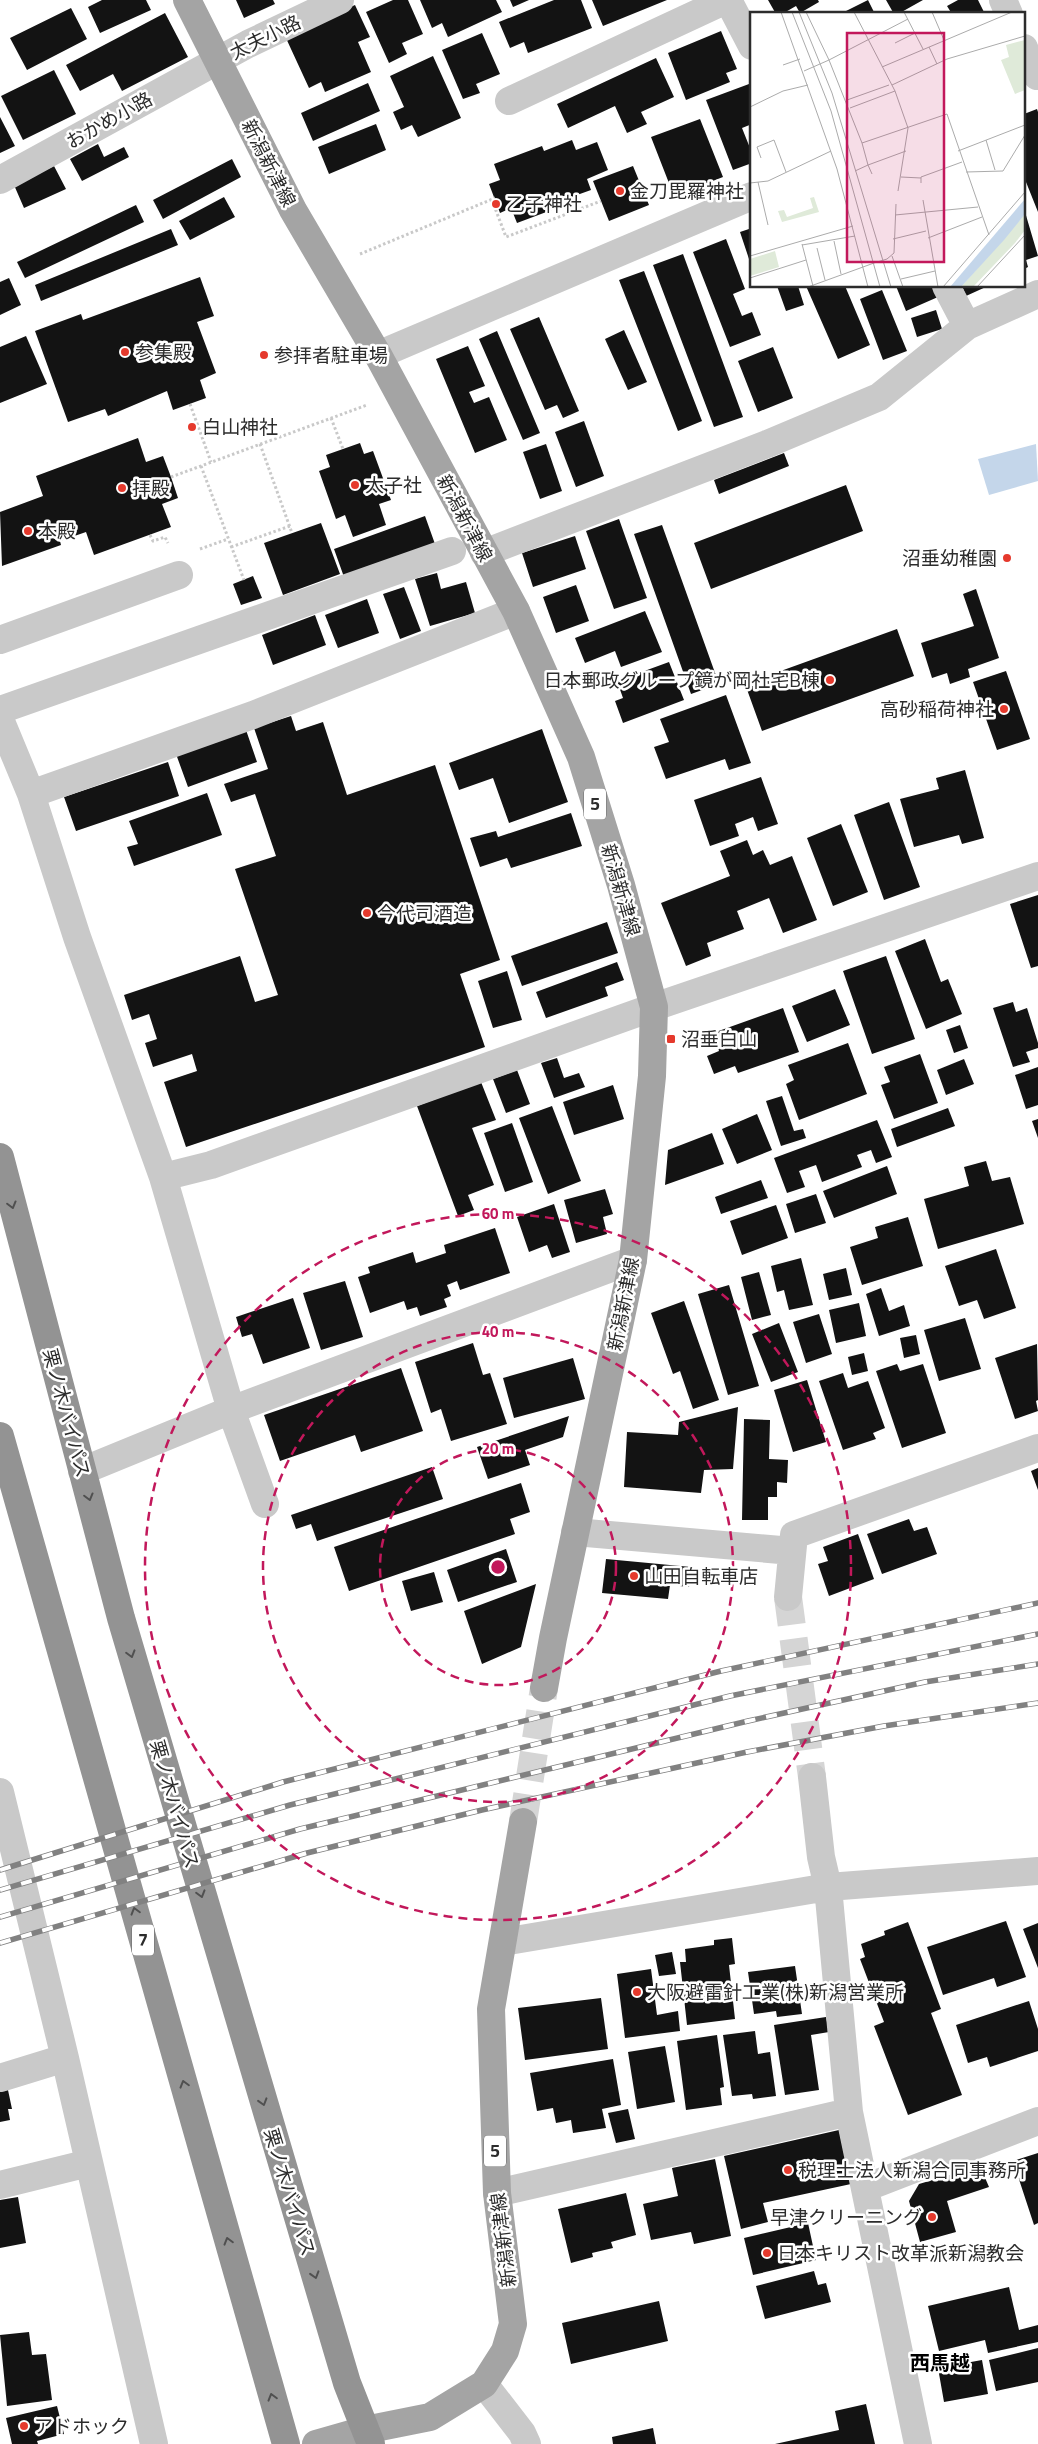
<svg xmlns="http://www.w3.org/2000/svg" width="1038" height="2444" font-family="'Titillium Web','Noto Sans JP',sans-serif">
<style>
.water{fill:#c4d6ea}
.building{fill:#131313}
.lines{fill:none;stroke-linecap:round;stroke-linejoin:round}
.minor-tunnel{stroke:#d5d5d5;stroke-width:28;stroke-dasharray:28 14;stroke-linecap:butt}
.major-tunnel{stroke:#d5d5d5;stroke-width:28;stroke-dasharray:28 14;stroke-linecap:butt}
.path{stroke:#c9c9c9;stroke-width:3;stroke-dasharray:2.5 2.5;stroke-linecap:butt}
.minor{stroke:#c9c9c9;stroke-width:28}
.major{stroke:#a4a4a4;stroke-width:28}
.highway{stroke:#939393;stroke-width:28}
.rail-casing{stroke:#818181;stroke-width:5.5}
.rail{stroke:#fff;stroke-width:4;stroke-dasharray:11;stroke-linecap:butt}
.oneway{stroke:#505050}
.ring{fill:none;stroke:#c2185b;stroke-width:2.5;stroke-dasharray:9 6}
.poi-dot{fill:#e5392c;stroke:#fff;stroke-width:2}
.labels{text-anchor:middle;stroke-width:5;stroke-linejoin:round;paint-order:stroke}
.shield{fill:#fff;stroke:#6b6b6b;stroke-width:1}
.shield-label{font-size:18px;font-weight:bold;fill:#2c2c2c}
.street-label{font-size:19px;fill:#2c2c2c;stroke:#fff}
.poi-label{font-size:19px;fill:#2c2c2c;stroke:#fff;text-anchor:start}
.neighbourhood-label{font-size:20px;font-weight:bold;fill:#000;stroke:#fff}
.inset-road{fill:none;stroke:#ababab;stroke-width:1}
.view{fill:#c2185b;fill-opacity:0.15;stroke:#c2185b;stroke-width:2.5}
.inset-edge{fill:none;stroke:#2c2c2c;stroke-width:2.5}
.centre{fill:#c2185b;stroke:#fff;stroke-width:2.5}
.ring-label{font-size:15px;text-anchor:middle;font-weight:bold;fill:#c2185b;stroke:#fff;stroke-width:5;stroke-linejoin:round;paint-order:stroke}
</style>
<rect width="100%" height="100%" fill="#fff"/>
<path class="water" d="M1036 444 1038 481 989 495 978 459Z"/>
<path class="building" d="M102 0H146L151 10 100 33 88 7Z
M236 0H273L275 4 244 18Z
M393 0H408L423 34 402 43 407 54 389 63 366 12Z
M420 0H496L502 12 448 37 442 23 432 28Z
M510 0H529L513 7Z
M554 0H581L592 28 528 53 524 42 510 48 499 22Z
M592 0H667L603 26Z
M768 0H818L819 2 800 13 796 6 782 14H776Z
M868 0 875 14H840Z
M886 0H923L898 14H894Z
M958 0H978L985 14H952L947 6Z
M355 5 370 37 358 42 371 72 325 92 321 82 309 88 285 36Z
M71 8 87 39 27 70 10 38Z
M165 13 188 57 122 91 113 74 80 91 66 65Z
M721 31 737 69 726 73 730 82 686 100 668 53Z
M482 33 500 74 476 84 480 93 463 99 442 50Z
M433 56 461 118 418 137 412 125 401 130 393 112 404 107 390 76Z
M656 58 674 97 641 112 647 124 627 133 615 106 568 128 557 104Z
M54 70 76 114 23 140 1 96Z
M368 83 380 111 313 141 301 113Z
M749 84 752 91V124L742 128 752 153V163L733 170 706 100Z
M1037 109 1038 112V212L1024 177V114Z
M0 117 15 146 0 153Z
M700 119 723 177 674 196 651 137Z
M376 124 386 150 329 174 318 147Z
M572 140 576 150 597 142 608 170 587 179 591 190 563 200 565 205 517 223 511 208 500 213 489 184 500 180 494 164 542 146 544 151Z
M98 144 104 157 124 147 129 157 82 181 70 159Z
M232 159 241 177 163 219 153 200Z
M54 166 66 189 24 208 14 185Z
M633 166 649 205 609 221 593 181Z
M224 197 235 217 190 240 179 221Z
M136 205 144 222 25 278 17 262Z
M1025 212 1038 256 1026 260 1028 267 1024 269Z
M752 228V265H751L740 232Z
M171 229 178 245 41 301 35 285Z
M726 239 745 289 733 294 742 316 752 312 761 335 730 347 693 252Z
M683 254 743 417 714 427 653 265Z
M644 271 702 421 678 431 619 280Z
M200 277 214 316 197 322 216 373 200 380 206 398 173 410 167 391 108 416 105 409 68 422 35 331 81 314 83 320Z
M9 278 21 305 0 315V282Z
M777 286H798L804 305 786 311Z
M806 286H845L870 345 838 359Z
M896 286H933L938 297 906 311Z
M962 286H988L966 296Z
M882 290 907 351 883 360 860 299Z
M936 310 942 329 917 337 911 318Z
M539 317 579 411 563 418 557 405 545 410 510 329Z
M624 330 647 382 628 390 605 339Z
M497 331 540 433 523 440 479 339Z
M26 336 47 384 0 403V347Z
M468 346 485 386 469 392 474 403 489 397 507 440 475 453 436 359Z
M773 347 793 398 758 412 738 361Z
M584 421 604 476 576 487 555 432Z
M138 438 146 462 163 456 171 477 178 498 162 504 171 527 94 555 86 532 60 541 61 545 2 566 0 512 43 496 36 476Z
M360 443 364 454 373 451 391 500 379 504 386 525 353 537 345 515 336 519 319 471 330 467 326 455Z
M546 444 562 491 540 499 523 452Z
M784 453 789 466 719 494 714 480Z
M846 485 863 531 711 589 694 543Z
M425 516 435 544 344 577 334 549Z
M619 519 647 598 614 609 586 531Z
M321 523 340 574 283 595 264 543Z
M662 525 719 684 691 694 634 534Z
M575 536 586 569 533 587 522 553Z
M437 573 441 589 466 582 475 613 430 626 415 579Z
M253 576 262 598 241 605 233 584Z
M576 585 589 621 556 633 543 597Z
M404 587 421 631 400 639 383 594Z
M976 589 999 658 968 669 970 677 950 684 947 673 932 678 921 643 974 626 963 594Z
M367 599 379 633 338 648 325 615Z
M645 611 662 652 621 667 615 651 585 663 575 638Z
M315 615 326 645 273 665 262 635Z
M897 629 914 676 762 731 745 684Z
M669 662 684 700 623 723 615 701 623 698 617 681Z
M1006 671 1030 739 997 750 973 682Z
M726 695 751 763 729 770 725 759 666 779 654 747 669 742 660 719Z
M291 716 296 731 323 722 347 795 435 765 500 960 460 974 485 1047 186 1147 164 1082 197 1071 192 1054 153 1067 145 1043 157 1039 149 1014 132 1020 124 995 240 956 255 1002 278 995 235 869 276 856 255 794 231 802 224 784 268 769 254 728Z
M542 729 568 802 509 823 493 778 459 790 449 763Z
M246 730 257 762 188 787 176 754Z
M168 762 179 796 76 831 64 797Z
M965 770 984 838 962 844 959 835 914 847 900 799 939 789 936 778Z
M761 777 778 824 758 831 753 817 735 824 739 836 710 846 694 800Z
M207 793 222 835 134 866 127 847 138 844 129 821Z
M889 802 920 887 884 900 854 815Z
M571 813 582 846 511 868 507 858 480 867 470 838 496 831 498 837Z
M841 824 868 892 833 906 807 838Z
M747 840 753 855 763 850 770 865 792 856 817 920 783 933 769 898 737 911 744 929 707 943 711 956 686 966 661 903 730 876 720 851Z
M1038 895V966L1031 968 1010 904Z
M607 922 618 953 522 986 511 956Z
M925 939 941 982 948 979 962 1014 926 1029 895 951Z
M886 956 915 1039 872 1054 843 971Z
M617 962 624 980 605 987 608 996 546 1018 536 992Z
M507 971 522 1020 493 1028 478 981Z
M835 989 850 1025 807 1042 792 1006Z
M1013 1002 1016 1012 1027 1008 1038 1043V1048L1026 1052 1030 1062 1013 1067 993 1008Z
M783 1008 799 1052 738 1073 735 1066 714 1074 707 1056 719 1051 713 1033Z
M960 1025 968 1048 954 1053 946 1030Z
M848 1043 867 1094 799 1120 786 1084 794 1080 788 1065Z
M920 1054 938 1103 894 1119 881 1085 890 1082 884 1067Z
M557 1058 564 1078 579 1073 585 1087 554 1098 541 1063Z
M964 1059 974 1084 946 1095 937 1070Z
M1038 1067V1105L1026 1109 1015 1075Z
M517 1070 530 1104 506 1113 493 1079Z
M481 1082 496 1120 472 1128 494 1185 468 1195 474 1210 458 1216 417 1106Z
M613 1085 624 1119 574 1135 563 1102Z
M782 1096 794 1131 803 1129 806 1138 781 1146 766 1101Z
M552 1106 581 1181 548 1194 519 1118Z
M948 1108 955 1126 897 1147 891 1129Z
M757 1114 772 1150 737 1164 722 1129Z
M1038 1119V1138L1032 1121Z
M877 1120 892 1157 876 1163 871 1150 857 1155 862 1167 822 1182 816 1165 799 1171 805 1187 787 1193 774 1158Z
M512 1123 533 1182 505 1192 484 1133Z
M712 1133 724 1164 665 1185 668 1150Z
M986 1161 992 1181 1010 1177 1024 1224 938 1249 924 1199 969 1186 964 1167Z
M887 1166 897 1194 834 1218 823 1191Z
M761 1180 768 1198 721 1214 715 1197Z
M605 1189 613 1214 603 1217 607 1234 576 1243 564 1200Z
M816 1194 826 1223 795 1233 786 1204Z
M554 1204 570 1252 552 1258 547 1245 529 1252 517 1217Z
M776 1205 788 1238 742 1255 730 1221Z
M908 1217 923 1266 862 1285 850 1247 878 1238 875 1227Z
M495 1228 510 1273 460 1290 457 1281 447 1285 451 1296 444 1299 447 1307 420 1316 417 1307 407 1310 404 1301 370 1313 358 1277 370 1273 368 1267 413 1252 416 1263 446 1253 444 1245Z
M996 1249 1016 1308 984 1319 977 1300 959 1306 945 1266Z
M801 1258 813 1305 789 1310 784 1290 777 1292 771 1266Z
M846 1268 852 1295 829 1300 823 1274Z
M759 1272 771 1315 752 1320 741 1277Z
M345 1281 363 1337 321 1350 303 1293Z
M729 1285 759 1386 728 1395 698 1294Z
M881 1288 889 1311 904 1305 910 1326 879 1336 866 1294Z
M293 1298 310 1348 263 1364 252 1334 242 1337 236 1317Z
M684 1301 719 1400 693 1409 680 1371 673 1374 651 1313Z
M859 1303 866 1336 836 1343 829 1310Z
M819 1314 832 1354 806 1363 793 1322Z
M965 1318 981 1369 939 1381 924 1330Z
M779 1323 798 1372 771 1382 752 1334Z
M916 1335 920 1354 904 1358 900 1338Z
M473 1343 483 1375 490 1373 507 1424 451 1441 441 1409 431 1413 415 1362Z
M1037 1344 1038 1400 1036 1401 1038 1411 1015 1419 995 1358Z
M864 1353 868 1371 852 1375 848 1357Z
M573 1358 585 1399 514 1418 503 1378Z
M897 1364 900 1371 923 1364 946 1433 902 1448 876 1371Z
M401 1368 423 1431 361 1452 355 1435 280 1461 264 1415Z
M843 1373 848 1388 868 1381 885 1428 873 1433 876 1439 843 1450 819 1381Z
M807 1380 826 1442 793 1452 774 1390Z
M738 1407 733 1469 704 1470 701 1493 624 1487 627 1432 678 1435 679 1422Z
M569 1416 563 1437 525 1450 530 1465 488 1479 477 1447Z
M744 1419 770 1420 769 1459 788 1460 787 1483 777 1482V1497H768V1520H742Z
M432 1467 443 1499 317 1541 311 1524 296 1529 291 1515Z
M1038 1468V1490L1031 1471Z
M521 1483 530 1512 510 1519 515 1534 349 1591 334 1547Z
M909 1519 914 1531 927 1527 937 1554 882 1574 867 1534Z
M858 1534 874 1579 829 1596 818 1564 828 1561 823 1547Z
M506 1549 517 1582 458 1602 447 1570Z
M606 1559 691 1567 689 1587 670 1585 668 1599 602 1593Z
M434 1572 443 1602 411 1611 402 1581Z
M536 1584 521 1647 482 1664 464 1611Z
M1006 1921 1026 1977 997 1987 994 1978 943 1995 927 1947Z
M908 1922 941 2009 931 2013 962 2095 908 2115 874 2026 884 2022 860 1959 865 1957 861 1944 885 1935 884 1931Z
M1038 1923V1968L1023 1929Z
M732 1938 735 1964 729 1965 735 2019 687 2025 680 1962H686L685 1949 714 1945V1940Z
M672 1952 676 1974 659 1976 655 1955Z
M795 1966 802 2014 777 2017 776 2011 754 2014 748 1972Z
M651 1969 657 2015 678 2011 680 2031 625 2038 617 1974Z
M601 1998 608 2049 525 2060 518 2008Z
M1029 2001 1038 2029V2051L990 2067 987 2057 968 2063 956 2025Z
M826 2017 829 2032 811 2035 819 2090 785 2095 774 2025Z
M755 2031 758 2054 770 2052 776 2096 753 2099 752 2094 732 2096 723 2035Z
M717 2035 724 2087 720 2088 722 2105 686 2110 677 2041Z
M665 2046 675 2102 637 2109 628 2052Z
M613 2059 621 2105 602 2109 606 2128 573 2133 571 2120 556 2123 553 2108 537 2111 530 2073Z
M8 2090 12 2109H8L10 2120 0 2122V2091Z
M628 2109 635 2139 616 2143 608 2113Z
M839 2130 851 2184 763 2203 768 2222 741 2229 724 2156Z
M1038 2153V2223L1034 2225 1013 2161Z
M715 2159 731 2236 694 2244 691 2232 651 2240 643 2204 678 2196 672 2168Z
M980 2166 989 2187 947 2201 956 2232 920 2242 909 2201 919 2184Z
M626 2193 636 2235 611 2242 613 2248 592 2253 593 2257 571 2263 558 2209Z
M18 2197 26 2243 0 2248V2200Z
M808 2223 816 2260 753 2275 744 2238Z
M814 2271 818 2285 826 2283 831 2302 765 2319 756 2286Z
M1009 2287 1019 2330 1038 2325V2342L988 2353 985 2340 939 2351 928 2306Z
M659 2301 668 2341 571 2364 562 2323Z
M29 2332 32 2355 46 2354 52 2400 7 2406 0 2335Z
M1038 2348V2382L996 2391 989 2360Z
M982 2360 988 2394 944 2402 938 2368Z
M866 2404 875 2444H775L839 2430 835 2411Z
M57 2406 64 2434 37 2441 38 2444H12L6 2418Z
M653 2428 656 2444H613L612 2437Z"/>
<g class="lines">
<path class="minor-tunnel" d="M788 1597 812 1777"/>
<path class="major-tunnel" d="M523 1822 544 1688"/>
<path class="path" d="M492 200 506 237 601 201
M360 254 495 198
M190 404 211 462
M331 418 343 449
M260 444 292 533
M201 466 244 580
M171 477 367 405
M150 535 153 541 165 537 168 543
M231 547 290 526
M200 549 228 539"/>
<path class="minor" d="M728 0 752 46
M1003 0 1009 14
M1024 48 1037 76
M509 101 726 0
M0 180 248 44 340 0
M946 286 967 326
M378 355 752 196
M484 553 767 444 879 397 967 326 1038 294
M0 640 179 575
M0 710 452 551
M0 719 31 794 77 937 163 1177 211 1165 654 1007 1038 876
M31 794 253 715 516 611
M82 1471 231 1410 163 1177
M265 1504 231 1410 633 1260
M575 1532 792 1551
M788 1597 794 1535 1038 1448
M812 1777 821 1857 828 1887 849 2112 918 2444
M0 1792 65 2058 154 2444
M503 1942 828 1887 1038 1871
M0 2078 65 2058
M0 2185 89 2163
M865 2188 1038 2121
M497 2193 849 2112
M484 2384 522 2433 527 2444"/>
<path class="major" d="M187 0 293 210 378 355 516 611 581 757 621 885 654 1007 652 1076 633 1260 553 1638 544 1688
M316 2444 365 2430 430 2417 484 2384 505 2351 513 2324 497 2193 491 2009 523 1822"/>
<path class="highway" d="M0 1157 121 1618 347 2383 371 2444
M0 1436 286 2444"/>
<g class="rail-casing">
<path id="rail" d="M0 1870 283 1782 721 1671 1038 1603
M0 1890 290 1805 730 1696 1038 1634
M0 1917 300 1829 748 1721 925 1682 1038 1664
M0 1943 307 1853 482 1810 747 1752 884 1726 1038 1703"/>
</g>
<use href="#rail" class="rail"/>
</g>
<defs><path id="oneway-chevron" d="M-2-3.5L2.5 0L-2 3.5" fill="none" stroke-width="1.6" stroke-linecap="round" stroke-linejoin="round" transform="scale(1.25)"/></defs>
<g class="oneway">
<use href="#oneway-chevron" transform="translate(12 1205) rotate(75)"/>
<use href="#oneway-chevron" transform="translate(89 1497) rotate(75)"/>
<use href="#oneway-chevron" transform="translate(131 1654) rotate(74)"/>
<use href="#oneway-chevron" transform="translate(201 1894) rotate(74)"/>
<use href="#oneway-chevron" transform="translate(135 1911) rotate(-106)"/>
<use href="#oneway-chevron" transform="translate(184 2084) rotate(-106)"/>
<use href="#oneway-chevron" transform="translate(263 2102) rotate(73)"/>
<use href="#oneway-chevron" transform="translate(228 2241) rotate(-106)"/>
<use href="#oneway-chevron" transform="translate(315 2275) rotate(73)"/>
<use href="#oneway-chevron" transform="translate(272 2397) rotate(-106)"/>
</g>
<g class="ring">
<circle cx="498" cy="1567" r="118"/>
<circle cx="498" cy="1567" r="235"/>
<circle cx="498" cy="1567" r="353"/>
</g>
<g class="poi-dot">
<circle cx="620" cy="191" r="5"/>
<circle cx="496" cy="204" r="5"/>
<circle cx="125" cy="352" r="5"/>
<circle cx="264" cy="355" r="5"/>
<circle cx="192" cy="427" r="5"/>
<circle cx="355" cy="485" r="5"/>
<circle cx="122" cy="488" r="5"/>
<circle cx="28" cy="531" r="5"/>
<circle cx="1007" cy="558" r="5"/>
<circle cx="830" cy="680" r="5"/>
<circle cx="1004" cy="709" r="5"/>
<circle cx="367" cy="913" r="5"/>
<rect x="666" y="1034" width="10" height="10" rx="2.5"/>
<circle cx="634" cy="1576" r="5"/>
<circle cx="637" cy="1992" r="5"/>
<circle cx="788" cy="2170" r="5"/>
<circle cx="932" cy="2217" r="5"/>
<circle cx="767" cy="2253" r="5"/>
<circle cx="24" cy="2426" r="5"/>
</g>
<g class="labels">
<g class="shield">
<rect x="584" y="788.5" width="22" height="31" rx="4"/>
<rect x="132" y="1924.5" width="22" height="31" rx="4"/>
<rect x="484" y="2135.5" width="22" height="31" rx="4"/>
</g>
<g class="shield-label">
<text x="595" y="810">5</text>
<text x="143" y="1946">7</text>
<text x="495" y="2157">5</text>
</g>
<g class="street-label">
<text transform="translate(265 37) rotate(-26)" y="7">太夫小路</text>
<text transform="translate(109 120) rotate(-29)" y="7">おかめ小路</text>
<text transform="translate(269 163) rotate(63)" y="7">新潟新津線</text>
<text transform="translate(465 518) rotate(62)" y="7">新潟新津線</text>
<text transform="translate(621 890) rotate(74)" y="7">新潟新津線</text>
<text transform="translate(623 1304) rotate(-79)" y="7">新潟新津線</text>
<text transform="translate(67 1413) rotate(75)" y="7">栗ノ木バイパス</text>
<text transform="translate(175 1804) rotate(74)" y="7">栗ノ木バイパス</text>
<text transform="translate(290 2192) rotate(73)" y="7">栗ノ木バイパス</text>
<text transform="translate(503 2240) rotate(-97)" y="7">新潟新津線</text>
</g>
<g class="poi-label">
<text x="630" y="198">金刀毘羅神社</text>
<text x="506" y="211">乙子神社</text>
<text x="135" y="359">参集殿</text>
<text x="274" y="362">参拝者駐車場</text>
<text x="202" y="434">白山神社</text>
<text x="365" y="492">太子社</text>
<text x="132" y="495">拝殿</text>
<text x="38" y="538">本殿</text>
<text x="997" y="565" text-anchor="end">沼垂幼稚園</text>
<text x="820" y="687" text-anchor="end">日本郵政グループ鏡が岡社宅B棟</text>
<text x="994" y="716" text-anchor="end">高砂稲荷神社</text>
<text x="377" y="920">今代司酒造</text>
<text x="681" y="1046">沼垂白山</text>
<text x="644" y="1583">山田自転車店</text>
<text x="647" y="1999">大阪避雷針工業(株)新潟営業所</text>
<text x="798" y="2177">税理士法人新潟合同事務所</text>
<text x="922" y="2224" text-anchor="end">早津クリーニング</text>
<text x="777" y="2260">日本キリスト改革派新潟教会</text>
<text x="34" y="2433">アドホック</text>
</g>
<g class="neighbourhood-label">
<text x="940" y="2370">西馬越</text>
</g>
</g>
<g transform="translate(750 12)">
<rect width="275" height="275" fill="#fff"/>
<path d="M275 28V78L265 82 251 48 259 45 256 33ZM64 185 69 200 32 210 28 199 34 198 37 205 63 196 60 186ZM275 202V218L265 231 223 275H211ZM25 239 29 255 0 264V247Z" fill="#dfead9"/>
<path d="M275 187V202L254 228 211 275H200Z" fill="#c4d6ea"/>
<path class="inset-road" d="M31 0 87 157 118 275M42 0 81 99 130 275M49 0 82 81 141 275M56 0 79 48 158 7M104 0 145 79 158 116 148 179M154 0 173 37M182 0 194 28M145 31 165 21M179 35 187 52M33 53 50 47M132 55 262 0M54 59 79 48 112 131 197 102 239 223M142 73 197 47 275 24M97 88 139 73M0 95 33 79 58 73M100 96 145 79M236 128 245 158M208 139 275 113M11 146 7 135 24 128 36 160M105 159 118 153 112 131M216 160 253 159 275 123M122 162 118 153 156 139M151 165 171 166M8 170 18 213M0 171 18 169 81 139M171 171V165L212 150M173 188 188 275M145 203 228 195M178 226 232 205M143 227 176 219M84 229 91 262M52 232 63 274M52 233 105 224M67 236 75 268M0 244 103 214M142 244 153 275M124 251 137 247 144 241 146 192M0 266 56 248M151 267 185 259M58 275 124 251M193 275 275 180M227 275 275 223"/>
<path class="view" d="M97 21H194V250H97Z"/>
<rect width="275" height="275" class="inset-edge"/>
</g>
<circle cx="498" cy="1567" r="8" class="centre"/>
<g class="ring-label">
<text x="498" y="1219">60 m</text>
<text x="498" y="1337">40 m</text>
<text x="498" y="1454">20 m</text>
</g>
</svg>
